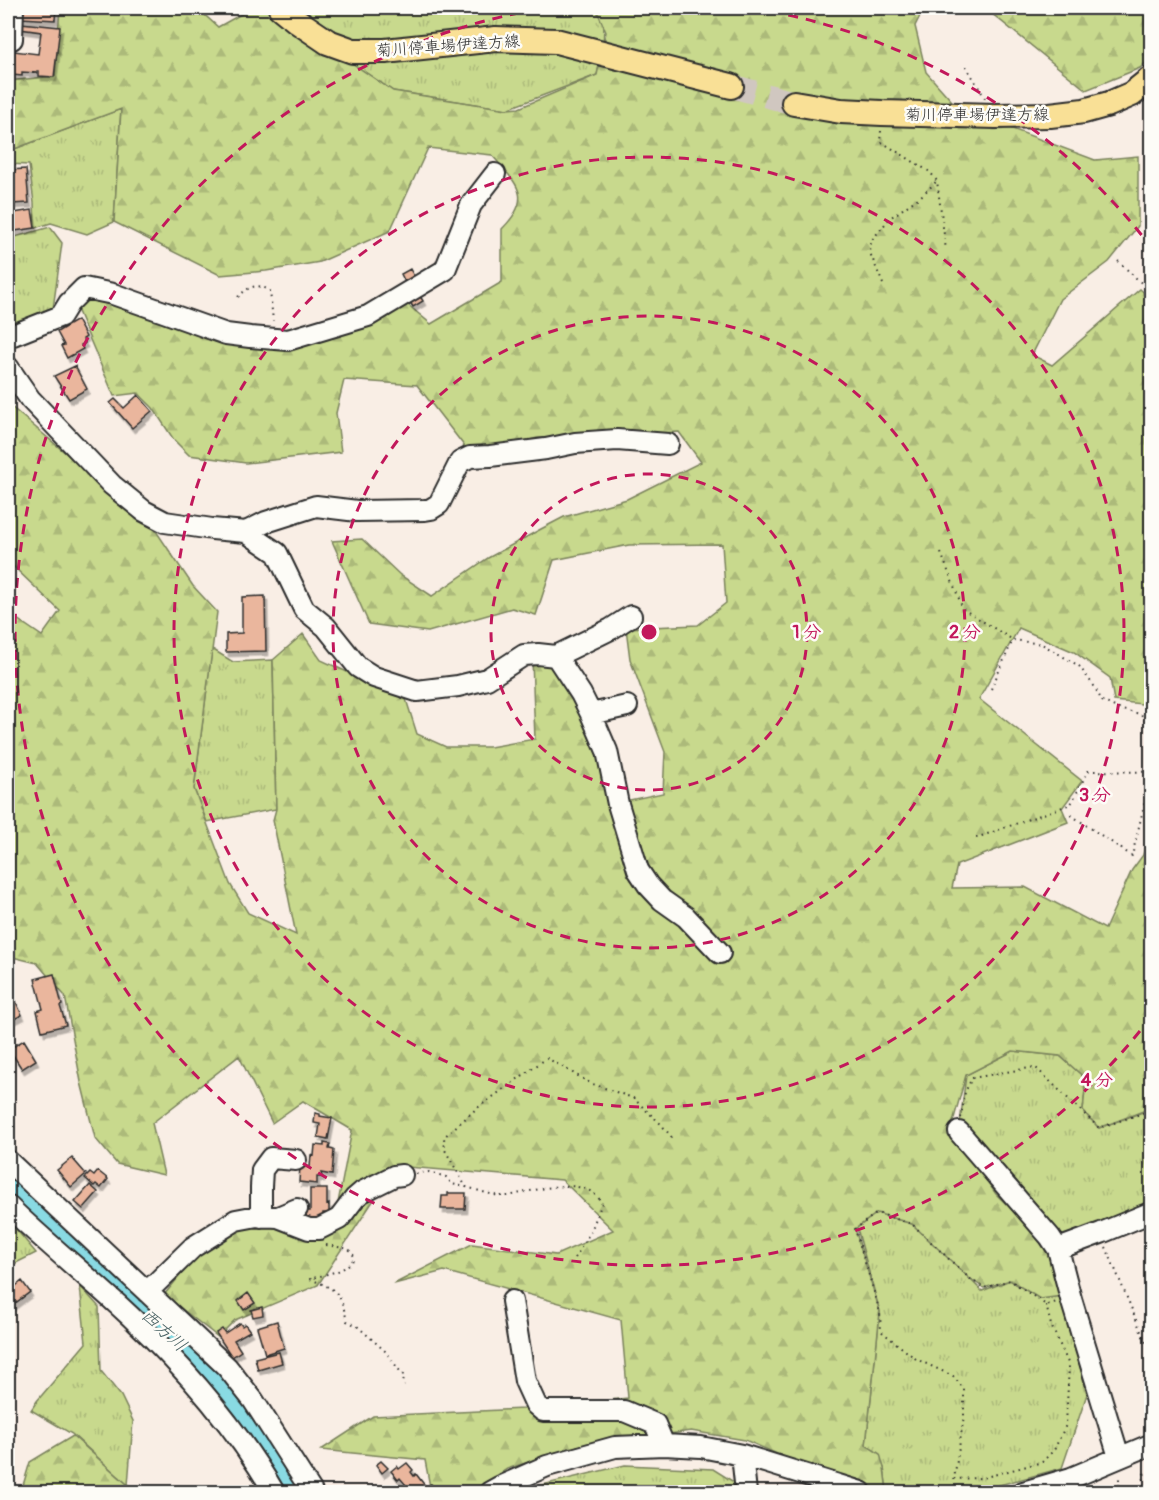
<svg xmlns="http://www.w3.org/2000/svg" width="1159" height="1500" font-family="Pangolin,'Klee One',sans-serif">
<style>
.grass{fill:url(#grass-tufts);stroke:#7a825c;stroke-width:1.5}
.forest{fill:url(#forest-firs);stroke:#7a825c;stroke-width:1.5}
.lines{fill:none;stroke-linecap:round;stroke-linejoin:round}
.river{stroke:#89dae3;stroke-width:24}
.building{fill:#eab69d;stroke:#2b2b2b;stroke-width:1.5;filter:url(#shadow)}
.major-tunnel{stroke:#d0c7c0;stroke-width:24;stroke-dasharray:24 12;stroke-linecap:butt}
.minor-casing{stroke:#2b2b2b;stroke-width:24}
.major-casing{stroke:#2b2b2b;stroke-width:28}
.path{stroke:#2b2b2b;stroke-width:2;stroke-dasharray:1.5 4.5;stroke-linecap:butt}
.minor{stroke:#fdfcf7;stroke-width:20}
.major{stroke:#f9e096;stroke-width:24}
.ring{fill:none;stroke:#c2185b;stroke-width:3;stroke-dasharray:10 8}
.labels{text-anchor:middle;stroke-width:5;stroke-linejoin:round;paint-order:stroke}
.street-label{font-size:16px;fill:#2b2b2b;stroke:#fdfcf7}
.water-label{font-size:18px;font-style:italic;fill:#476062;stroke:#fdfcf7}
.centre{fill:#c2185b;stroke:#fdfcf7;stroke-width:3}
.ring-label{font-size:18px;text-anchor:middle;font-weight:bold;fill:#c2185b;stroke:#fdfcf7;stroke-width:5;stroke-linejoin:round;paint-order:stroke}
</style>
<defs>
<pattern id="grass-tufts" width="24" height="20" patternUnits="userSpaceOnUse" patternTransform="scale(1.5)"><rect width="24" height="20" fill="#c8d98d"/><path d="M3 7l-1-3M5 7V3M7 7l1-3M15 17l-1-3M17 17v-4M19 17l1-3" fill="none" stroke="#acba7a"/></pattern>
<pattern id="forest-firs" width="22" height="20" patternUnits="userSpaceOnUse" patternTransform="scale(1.5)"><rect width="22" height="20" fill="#c8d98d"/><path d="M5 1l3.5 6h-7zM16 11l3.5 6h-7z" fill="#acba7a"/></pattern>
<filter id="shadow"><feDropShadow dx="2.5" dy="4.5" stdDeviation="0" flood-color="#0004"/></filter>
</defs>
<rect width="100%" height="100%" fill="#f9eee5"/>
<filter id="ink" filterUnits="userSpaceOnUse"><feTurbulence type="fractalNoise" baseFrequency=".0167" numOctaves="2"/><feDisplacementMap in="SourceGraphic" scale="12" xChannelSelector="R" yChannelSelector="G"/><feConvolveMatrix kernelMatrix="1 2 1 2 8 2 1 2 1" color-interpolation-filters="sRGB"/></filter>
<g filter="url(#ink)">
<path class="grass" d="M312 8H596L604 25 603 50 597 75 507 109 393 91 298 27Z
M121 109 114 222 87 234 51 223 35 228 34 203 29 165 8 164V149L17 148Z
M50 227 62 243 53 309 8 332V239Z
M212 649 233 662 273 660 276 809 207 822 194 789Z
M1013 1051 1060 1056 1086 1079 1083 1111 1099 1128 1151 1109V1203L1063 1239 959 1132 966 1075Z
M877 1213 912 1224 937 1246 982 1291 1010 1280 1040 1299 1062 1296 1087 1394 1062 1468 974 1492H887L884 1468 866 1445 880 1312 857 1228Z
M8 1221 16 1229 36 1253 8 1267Z
M80 1286 99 1307 101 1371 121 1396 133 1421 128 1485 72 1434 31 1410 37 1401 86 1343Z
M625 1465 713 1469 737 1484 741 1492H580L579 1490 552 1489 549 1492H535L534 1487Z"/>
<path class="forest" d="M60 8H197L218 27 252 8H271L393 91 507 109 519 108 597 75 606 32 596 8H924L915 26 926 72 959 109 1095 160 1138 156V226L1109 262 1060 299 1032 355 1052 365 1140 289 1151 299V705L1114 701 1110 678 1074 652 1019 628 979 699 1082 781 1062 808 1068 822 957 865 952 888 1025 887 1105 929 1132 870 1143 855 1151 822V1108L1099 1128 1083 1111 1086 1079 1060 1056 1013 1051 966 1075 951 1129 996 1194 1050 1247 1062 1296 1040 1299 1010 1280 984 1288 969 1278 912 1224 877 1213 855 1229 880 1312 866 1445 880 1454 884 1468 887 1492 791 1460 745 1440 691 1431 578 1446 507 1469 472 1492H431L425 1460 321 1450 373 1416 524 1409 628 1398 621 1320 444 1271 394 1284 472 1244 556 1255 613 1230 562 1180 396 1166 318 1285 235 1320 218 1337 164 1295 220 1227 334 1224 352 1130 303 1101 272 1123 239 1056 152 1123 164 1175 117 1164 95 1138 81 1082 65 996 37 963 8 956V613L42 636 60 611 12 565 8 546V406L9 405 154 528 193 586 217 612 194 789 230 884 248 913 296 935 273 820 276 809 273 660 303 634 321 660 358 677 405 696 417 734 446 747H490L535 739 532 660 540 659 557 668 625 801 663 793 665 752 630 659 626 628 698 625 726 603 722 544 629 545 554 560 536 615 512 608 428 632 369 624 332 541 362 539 400 575 432 596 488 558 541 529 564 517 627 499 701 462 679 432 537 438 470 457 465 447 417 385 344 380 336 413 341 452 246 463 189 455 174 440 153 408 138 393 114 396 74 302 84 289 274 339 401 299 431 324 502 282V229C535 196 516 184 492 155L428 148 390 231 320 262 266 271 220 275 114 222 121 109 17 148 8 149V81L55 76Z
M943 8H1151V58L1140 68 1086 90 991 13Z
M73 1436 128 1485 129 1492H21L30 1462Z"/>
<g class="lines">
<path class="river" d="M8 1192 174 1338 219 1383 240 1418 291 1492"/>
</g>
<path class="building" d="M21 8H56L55 20 21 18Z
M21 23 60 27 54 77 39 76V71H37V73L22 72V76L12 75 14 51 38 54 41 32 20 29Z
M26 169 29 203 11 204 8 170Z
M32 210 35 228 8 232V214Z
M410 269 416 280 406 284 401 274Z
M417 291 423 301 413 307 407 297Z
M77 320 86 337 83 339 85 343 81 345 83 349 67 358 61 346 64 345 57 332Z
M75 366 87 389 69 399 54 376Z
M138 395 152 411 132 428 110 403 115 399 124 408Z
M265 596 266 651 226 652V634L242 633V597Z
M54 974 62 1005 60 1006 66 1025 42 1031 37 1011 43 1009 35 979Z
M8 985 22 1015 8 1022Z
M24 1040 36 1060 22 1069 9 1049Z
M315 1113 320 1114V1116L332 1118 328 1139 318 1137 320 1124 314 1123Z
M324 1143 330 1144 329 1149 334 1150 332 1175 321 1173 322 1177H317V1184L299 1182 300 1166 310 1167 311 1155 314 1156 315 1145 324 1146Z
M72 1158 86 1174 71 1187 57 1170Z
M98 1171 108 1179 101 1188 96 1184 94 1186 85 1178 90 1173 94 1176Z
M90 1185 98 1192 83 1209 75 1202Z
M310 1189H327V1205L329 1204V1213H323V1220H302L301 1211H310Z
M448 1193H466L465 1209H441L442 1196H448Z
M22 1281 30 1292 10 1307 8 1303V1292Z
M248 1293 255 1303 244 1310 238 1301Z
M262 1307 263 1315 253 1317 251 1310Z
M277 1321 284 1348 265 1354 257 1327Z
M240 1323 242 1326 245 1324 250 1331 234 1340 241 1351 232 1357 216 1333 222 1329 225 1333Z
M279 1352 282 1363 258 1370 255 1358Z
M381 1461 388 1468 382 1473 376 1465Z
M407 1463 413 1470 411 1472 414 1476 416 1474 426 1487 431 1484 438 1492H412L400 1478 398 1480 391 1471 397 1466 399 1469Z"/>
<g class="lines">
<path class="major-tunnel" d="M731 86 794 103"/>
<g class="minor-casing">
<path id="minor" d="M12 39 13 8
M8 337 61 316 69 303 84 288 113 294 226 334 250 337 288 340 368 316 445 270 471 205 495 174
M8 367 30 399 112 485 144 511 165 522 212 529 246 532 277 553 304 609 326 627 358 667 374 677 417 691 458 686 487 679 524 655 538 654 556 656 581 694 591 714 607 751 618 804 638 870 648 885 662 900 686 917 720 953
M246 532 266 522 316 506 357 511 425 510 431 509 439 504 460 462 470 457 490 456 546 449 575 443 617 440 668 444
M556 656 611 629 631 616
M591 714 627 706
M959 1132 1050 1237 1058 1249 1071 1299 1119 1457
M8 1161 227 1367 253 1400 312 1492
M8 1206C47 1244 90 1278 130 1316 185 1368 236 1427 274 1492
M261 1217V1187L262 1170 271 1158 296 1160
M278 1217 309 1229H319L339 1219 355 1198 362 1192 394 1176 402 1175
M1058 1249 1101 1233 1152 1212
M147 1292 193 1247 236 1220 257 1216 278 1217 297 1209
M512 1301 525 1381 536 1405 543 1411H624L655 1424 664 1445
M742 1455 746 1492
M490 1492 499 1487 547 1466 615 1447 664 1445 701 1447 742 1455 861 1492
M1023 1492 1071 1478 1152 1444"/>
</g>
<g class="major-casing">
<path id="major" d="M281 8 297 21 328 42 353 51H385L496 39 556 41 731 86
M794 103 841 111 882 113 996 116 1050 115 1084 111 1109 104 1132 94 1152 78"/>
</g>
<path class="path" d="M966 66 985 98
M881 131 880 141 930 172 937 181 946 250
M1118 261 1152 293
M883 284 870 253 871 241 890 218 921 196 937 181
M238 297C248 287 257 282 270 291L273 321
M941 553 963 609 1013 640
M991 689 1013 640 1042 644 1079 666 1094 686 1102 701 1121 710 1141 714 1152 732
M1071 815 1132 856 1152 772
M976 838 1071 804 1088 771 1152 772
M961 1118 965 1092 972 1078 1035 1067 1099 1128 1152 1110
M416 1174 429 1172 446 1177 452 1184 466 1187
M326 1245 349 1249 354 1256 352 1262 341 1270 310 1279C338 1290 340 1292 347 1321L357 1326 385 1351 403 1375 404 1386
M1106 1247 1152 1358
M575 1258 591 1231 602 1203C586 1176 546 1188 521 1193 515 1194 508 1197 502 1196 490 1195 478 1190 466 1187L445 1150 444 1137 476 1109 547 1058 590 1083 633 1098 661 1124 673 1139
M1046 1305 1051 1325 1069 1365 1066 1425 1054 1450 1042 1462 982 1478 954 1479 964 1416V1389L953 1376 916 1359 881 1331 880 1312 855 1229 877 1213 912 1224 969 1278 984 1288 1010 1280 1046 1305 1057 1302
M1119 1492V1474
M1142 1492 1144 1474 1152 1471"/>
<use href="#minor" class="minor"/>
<use href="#major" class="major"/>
</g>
</g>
<g class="ring">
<circle cx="649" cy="632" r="158"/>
<circle cx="649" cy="632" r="316"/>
<circle cx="649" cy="632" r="475"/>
<path d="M1151 1017A633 633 0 1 1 545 8M753 8A633 633 0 0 1 1151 247"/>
</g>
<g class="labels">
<g class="street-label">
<text transform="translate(448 45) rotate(-4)" y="6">菊川停車場伊達方線</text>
<text x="977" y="120">菊川停車場伊達方線</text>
</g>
<g class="water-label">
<text transform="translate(164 1330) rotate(42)" y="6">西方川</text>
</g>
</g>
<circle cx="649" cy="632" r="9" class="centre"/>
<g class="ring-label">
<text x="807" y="638">1 分</text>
<text x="965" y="638">2 分</text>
<text x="1095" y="801">3 分</text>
<text x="1097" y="1086">4 分</text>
</g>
<rect width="1159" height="1500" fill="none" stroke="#fdfcf7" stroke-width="30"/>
<rect x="15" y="15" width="1129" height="1470" fill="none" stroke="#2b2b2b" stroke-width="2" filter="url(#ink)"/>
</svg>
